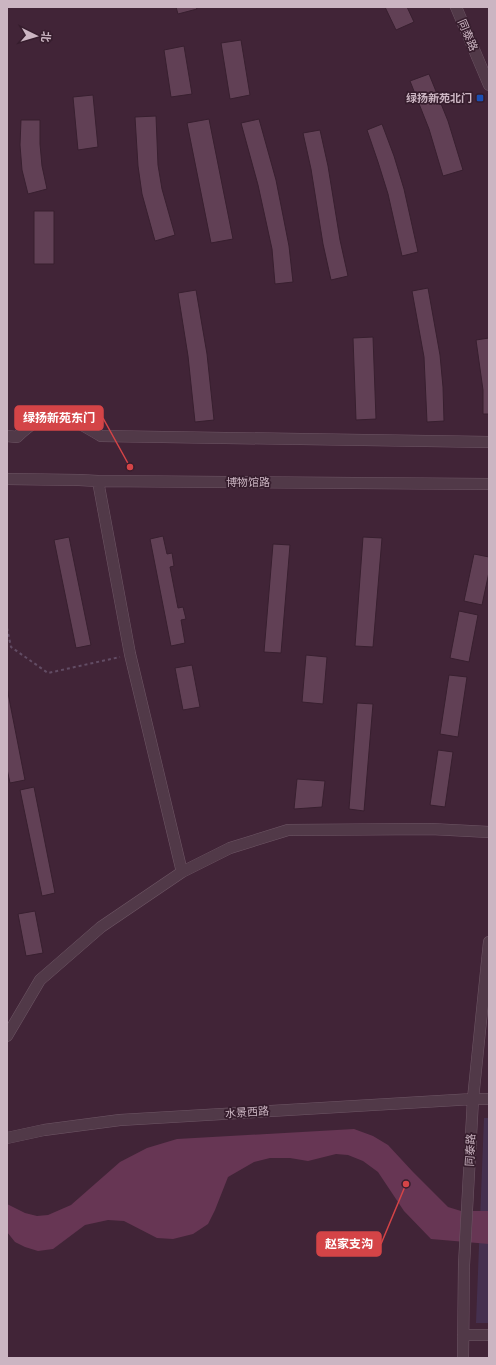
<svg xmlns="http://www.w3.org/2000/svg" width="496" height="1365" font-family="Cabin,'Noto Sans SC',sans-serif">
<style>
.green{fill:#45304f}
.water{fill:#673654}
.building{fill:#614055;stroke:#381f2f}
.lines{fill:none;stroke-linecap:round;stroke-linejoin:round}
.minor-casing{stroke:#6e5665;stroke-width:12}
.path{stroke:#624c64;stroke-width:2;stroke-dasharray:3 3;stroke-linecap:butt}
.minor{stroke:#513948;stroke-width:11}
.transit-dot{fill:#1a4fb4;stroke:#361d2d;stroke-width:1.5}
.labels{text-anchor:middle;stroke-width:3.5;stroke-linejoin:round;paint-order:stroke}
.street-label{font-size:11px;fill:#cbb5c2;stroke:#361d2d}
.poi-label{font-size:11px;font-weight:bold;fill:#cbb5c2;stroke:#361d2d;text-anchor:end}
.leader{fill:none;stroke:#d44447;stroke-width:1.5}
.callout-dot{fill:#d44447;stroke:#361d2d;stroke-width:1.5}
.callout{fill:#d44447;stroke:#d44447;stroke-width:1.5}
.callout-label{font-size:12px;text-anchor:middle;font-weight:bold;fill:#fff}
</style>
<rect width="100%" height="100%" fill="#412437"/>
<path class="green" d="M484 1118H489V1323H476Z"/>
<path class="water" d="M354 1129 373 1136 388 1145 413 1172 448 1207 461 1211H489V1244L431 1239 404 1211 378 1172 363 1161 348 1155 336 1154 308 1161 290 1158H270L254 1162 228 1177 215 1210 208 1224 193 1234 173 1239 157 1238 124 1221 108 1220 85 1225 53 1249 38 1251 25 1247 15 1242 7 1232V1204L25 1213 37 1216 48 1215 71 1205 120 1162 147 1148 177 1139Z"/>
<path class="building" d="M176 7H196L197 9 178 14Z
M385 7H407L414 22 396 30Z
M241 40 250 95 230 99 221 43Z
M184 46 192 94 171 97 164 50Z
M429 74 448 121 463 170 443 176 429 129 410 81Z
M93 95 98 147 78 150 73 97Z
M156 116 158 165 162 189 175 235 155 241 142 194 138 166 135 117Z
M209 119 233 239 211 243 187 123Z
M259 119 276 180 289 246 293 282 275 284 272 249 258 185 241 123Z
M21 120H40V144L42 166 47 189 28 194 22 170 20 145Z
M382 124 394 156 404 189 418 252 402 256 388 194 378 162 367 130Z
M320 130 328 166 340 240 348 276 331 280 323 244 311 169 303 133Z
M34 211H54V264H34Z
M428 288 440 355 443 387 444 421 427 422 424 357 412 291Z
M196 290 207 354 214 420 195 422 188 356 178 293Z
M373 337 376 419 356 420 353 338Z
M489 338V414H483V390L476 340Z
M163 536 167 554 172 553 174 566 170 567 178 608 183 607 186 619 181 620 185 643 171 646 150 539Z
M69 537 91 645 76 648 54 540Z
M363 537 382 538 373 647 355 646Z
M273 544 290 545 281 653 264 652Z
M474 554 489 557V572L482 605 464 601Z
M459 611 478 615 469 662 450 658Z
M306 655 327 657 323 704 302 702Z
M192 665 200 707 183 710 175 668Z
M449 675 467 677 458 737 440 734Z
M7 688 25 780 10 783 7 769Z
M357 703 373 704 364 811 349 809Z
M438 750 453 752 445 807 430 805Z
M297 779 325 781 322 807 294 809Z
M34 787 55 893 42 896 20 790Z
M35 911 43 953 26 956 18 914Z"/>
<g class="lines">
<g class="minor-casing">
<path id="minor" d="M456 7 489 85
M7 436 17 437C51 404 65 415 101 436L489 442
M7 479 79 480 98 481 489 484
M98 481 130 654 182 872
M7 1036 40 980 101 927 182 872 230 848 288 830 431 829 489 832
M7 1138 44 1130 120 1120 473 1099H489
M463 1335H489
M463 1358 464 1265 473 1099 489 942"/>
</g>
<path class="path" d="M7 628 11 647 48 673 120 657"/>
<use href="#minor" class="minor"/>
</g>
<rect class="transit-dot" x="476" y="94" width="8" height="8" rx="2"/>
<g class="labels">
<g class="street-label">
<text transform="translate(468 35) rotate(67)" y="4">同泰路</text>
<text x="248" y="486">博物馆路</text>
<text transform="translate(247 1112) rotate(-4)" y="4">水景西路</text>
<text transform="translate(470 1150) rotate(-87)" y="4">同泰路</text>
</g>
<g class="poi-label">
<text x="472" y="102">绿扬新苑北门</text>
</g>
</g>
<path class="leader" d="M130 467L103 418M406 1184L381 1244"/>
<g class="callout-dot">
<circle cx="130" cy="467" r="4"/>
<circle cx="406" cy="1184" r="4"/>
</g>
<g class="callout">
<rect x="15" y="406" width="88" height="24" rx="4"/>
<rect x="317" y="1232" width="64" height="24" rx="4"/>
</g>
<g class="callout-label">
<text x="59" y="422">绿扬新苑东门</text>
<text x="349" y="1248">赵家支沟</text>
</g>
<rect width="496" height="1365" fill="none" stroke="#cbb5c2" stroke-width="16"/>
<g transform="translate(36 36) rotate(95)" stroke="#361d2d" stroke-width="3" paint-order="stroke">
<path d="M0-3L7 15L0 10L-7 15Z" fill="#cbb5c2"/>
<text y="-6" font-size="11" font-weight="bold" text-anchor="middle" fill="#cbb5c2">北</text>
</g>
</svg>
